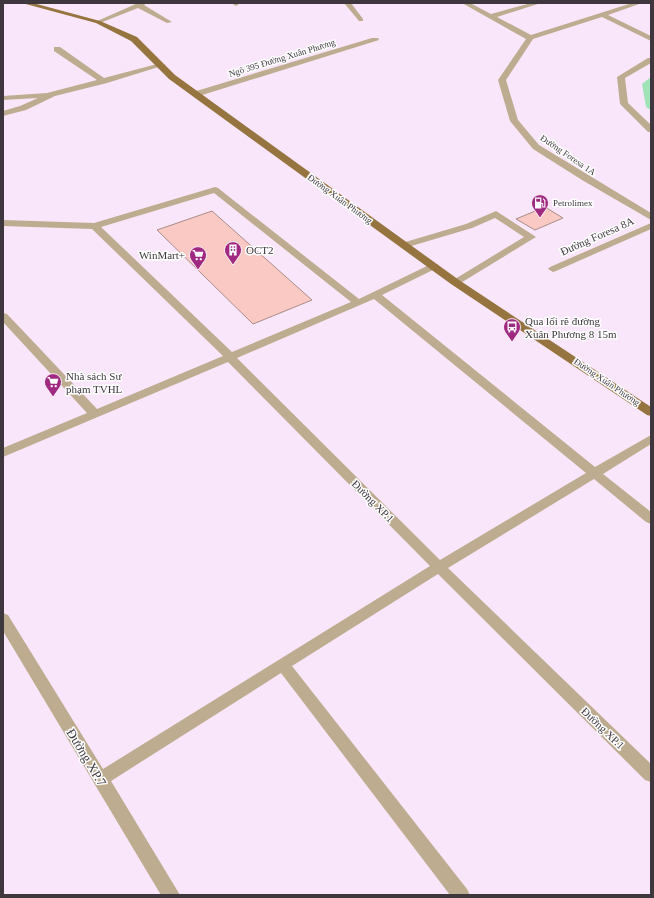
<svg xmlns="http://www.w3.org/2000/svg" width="654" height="898" font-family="'Times New Roman',serif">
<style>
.green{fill:#9fe3b7}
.building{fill:#fbc9c4;stroke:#a88c89}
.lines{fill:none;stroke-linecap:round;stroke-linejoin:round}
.minor{fill:#beac90;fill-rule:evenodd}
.major{fill:#95743f;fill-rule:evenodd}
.labels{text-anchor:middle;stroke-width:3;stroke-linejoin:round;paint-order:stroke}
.far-street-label{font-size:9px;fill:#3e373e;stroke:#fff}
.far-poi-label{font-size:9px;fill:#3e373e;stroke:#fff;text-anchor:start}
.street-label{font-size:11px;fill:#3e373e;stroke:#fff}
.poi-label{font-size:11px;fill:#3e373e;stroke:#fff;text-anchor:start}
.near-street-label{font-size:13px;fill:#3e373e;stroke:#fff}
</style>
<rect width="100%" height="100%" fill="#f9e6fa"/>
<path class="green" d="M651 77V110L646 107 642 84Z"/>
<path class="building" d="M545 207 563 218 535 230 516 219Z
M212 211 312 300 253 324 157 230Z"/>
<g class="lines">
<path class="minor" d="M138 3H147L144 5 172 22 167 23 138 8 100 23 95 22Z
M231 3H239V4L236 6Z
M344 3H351L363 19V21H359Z
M462 3H470L491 14 531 3H541L497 17 531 35 632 3H642L608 15 651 36V41L602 17 533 39 506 80 518 120 539 145 651 213V220L582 180 533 149 510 121 498 80 526 39Z
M372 38H378L379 40 199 96H196L192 94 193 92Z
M54 47H60L104 78 161 63 165 65 107 83 55 96 26 110 3 116V111L20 106 38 98 3 100V96L47 93 97 80 54 51Z
M648 58H651V63L625 78 628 103 651 125V132H648L620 104 617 77Z
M215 187 218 188 359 299 431 264H437L439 266 437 268 382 295 595 467 651 435V444L603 474 651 512V524L646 522 594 479 448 568 651 764V782L645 780 438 574 292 666 467 889 470 895H450L281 673 111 781 180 895H161L3 631V613L8 615 103 769 430 566 228 362 3 457V448L87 413 3 322V313L7 314 97 409 223 356 92 229 3 226V220L94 223ZM214 193 351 302 232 352 101 227ZM374 299 586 473 440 560 237 358Z
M496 211 536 237 459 284 455 285 450 282 524 237 495 218 472 228 408 247 405 248 400 245 402 243 466 224Z
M651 223V229L556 271 553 272 548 269 550 267Z"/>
<path class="major" d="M22 3H33L100 21 137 37 175 75 459 280 651 407V416L647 415 451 284 169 79 131 41 96 23Z"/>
</g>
<defs>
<g id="fuel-pin" transform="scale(0.9)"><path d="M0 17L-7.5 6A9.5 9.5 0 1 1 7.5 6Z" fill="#a02982" stroke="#fff"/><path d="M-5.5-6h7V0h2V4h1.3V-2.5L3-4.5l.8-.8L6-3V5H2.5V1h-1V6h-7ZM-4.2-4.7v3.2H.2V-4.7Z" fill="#fff"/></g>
<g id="building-pin" transform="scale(0.9)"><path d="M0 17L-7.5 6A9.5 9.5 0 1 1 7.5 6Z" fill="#a02982" stroke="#fff"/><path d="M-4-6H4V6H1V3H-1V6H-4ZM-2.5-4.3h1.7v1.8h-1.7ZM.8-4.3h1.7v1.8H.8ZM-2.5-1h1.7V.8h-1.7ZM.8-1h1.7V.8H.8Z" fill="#fff"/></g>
<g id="supermarket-pin" transform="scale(0.9)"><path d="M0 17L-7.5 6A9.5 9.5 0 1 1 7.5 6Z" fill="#a02982" stroke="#fff"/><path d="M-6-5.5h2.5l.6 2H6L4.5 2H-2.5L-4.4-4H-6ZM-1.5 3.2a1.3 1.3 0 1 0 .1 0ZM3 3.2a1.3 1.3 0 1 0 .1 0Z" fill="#fff"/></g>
<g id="bus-pin" transform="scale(0.9)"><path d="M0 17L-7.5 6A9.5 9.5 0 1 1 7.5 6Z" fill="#a02982" stroke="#fff"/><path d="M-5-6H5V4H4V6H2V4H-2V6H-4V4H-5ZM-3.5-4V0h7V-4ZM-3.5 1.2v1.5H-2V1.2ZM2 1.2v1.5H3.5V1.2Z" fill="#fff"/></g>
</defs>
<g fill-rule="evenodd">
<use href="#fuel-pin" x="540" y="203"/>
<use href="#building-pin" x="233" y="250"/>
<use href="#supermarket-pin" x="198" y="255"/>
<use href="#bus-pin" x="512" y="327"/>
<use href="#supermarket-pin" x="53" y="382"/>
</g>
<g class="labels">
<g class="far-street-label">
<text transform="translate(282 58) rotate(-17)" y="3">Ngõ 395 Đường Xuân Phương</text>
<text transform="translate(568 155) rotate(34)" y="3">Đường Foresa 1A</text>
<text transform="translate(340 199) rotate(36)" y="3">Đường Xuân Phương</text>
<text transform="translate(607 382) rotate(34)" y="3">Đường Xuân Phương</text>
</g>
<g class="far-poi-label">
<text x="553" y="206">Petrolimex</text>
</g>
<g class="street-label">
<text transform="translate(597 236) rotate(-24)" y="4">Đường Foresa 8A</text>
<text transform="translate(373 501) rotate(45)" y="4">Đường XP.1</text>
<text transform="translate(603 728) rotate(44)" y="4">Đường XP.1</text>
</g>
<g class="poi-label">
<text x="246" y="254">OCT2</text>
<text x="185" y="259" text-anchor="end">WinMart+</text>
<text x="525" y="325">Qua lối rẽ đường<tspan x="525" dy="13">Xuân Phương 8 15m</tspan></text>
<text x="66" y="380">Nhà sách Sư<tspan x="66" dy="13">phạm TVHL</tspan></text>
</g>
<g class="near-street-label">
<text transform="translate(87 757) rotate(59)" y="5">Đường XP.7</text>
</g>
</g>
<rect width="654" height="898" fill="none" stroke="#3e373e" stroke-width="8"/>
</svg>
